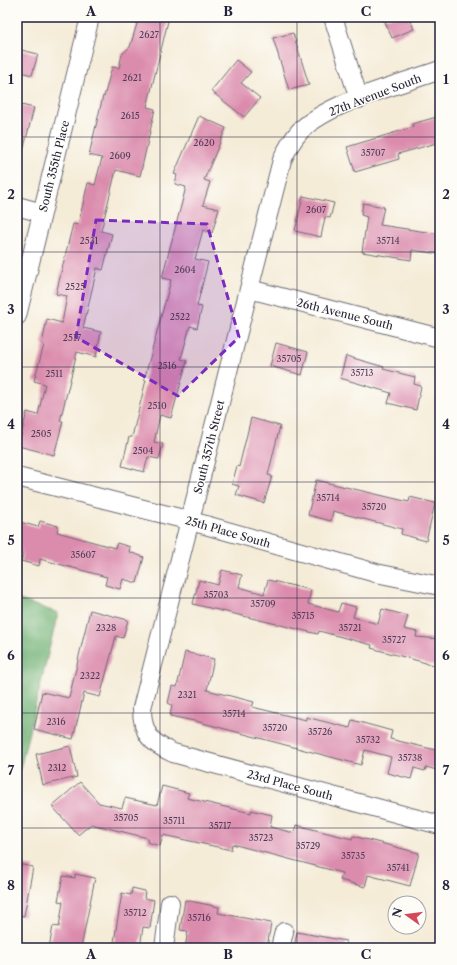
<svg xmlns="http://www.w3.org/2000/svg" width="457" height="965" font-family="'Libre Caslon Text',serif">
<style>
.forest{fill:#6eb072;stroke:#486956}
.building{fill:#db8cad}
.lines{fill:none;stroke-linecap:round;stroke-linejoin:round}
.minor-casing{stroke:#6c6972;stroke-width:20}
.minor{stroke:#fff;stroke-width:18}
.marked{fill:#7b2cbf;fill-opacity:0.2;stroke:#7b2cbf;stroke-width:3;stroke-dasharray:8 5;stroke-linejoin:round}
.grid{fill:none;stroke:#22223b;stroke-width:1;stroke-opacity:0.55}
.labels{text-anchor:middle;stroke-width:3;stroke-linejoin:round;paint-order:stroke}
.number-label{font-size:9px;fill:#503c58}
.street-label{font-size:11px;fill:#22223b;stroke:#fdfcf7}
.neatline{fill:none;stroke:#22223b;stroke-width:1.5}
.grid-label{font-size:13px;text-anchor:middle;font-weight:bold;fill:#22223b}
</style>
<rect width="100%" height="100%" fill="#fdfcf7"/>
<filter id="ink" filterUnits="userSpaceOnUse"><feTurbulence type="fractalNoise" baseFrequency=".025" numOctaves="2"/><feDisplacementMap in="SourceGraphic" scale="8" xChannelSelector="R" yChannelSelector="G"/><feConvolveMatrix kernelMatrix="1 2 1 2 8 2 1 2 1" color-interpolation-filters="sRGB"/></filter>
<filter id="wash" filterUnits="userSpaceOnUse"><feTurbulence type="fractalNoise" baseFrequency=".012" numOctaves="4" result="noise"/><feDisplacementMap in="SourceGraphic" scale="16" xChannelSelector="R" yChannelSelector="G"/><feGaussianBlur stdDeviation="0.9" result="paint"/><feColorMatrix in="noise" values="0 0 0 0 0 0 0 0 0 0 0 0 0 0 0 0 0 1.4 0 .05"/><feComposite in="paint" operator="in"/></filter>
<g filter="url(#wash)">
<rect width="100%" height="100%" fill="#f5ecd8"/>
<path class="forest" d="M17 599 58 613 17 781Z"/>
<g id="blocks">
<path class="building" d="M139 17H169L147 107 155 109 140 176 116 170 101 231 112 234 103 270 97 268 83 328 101 332 96 357 77 352 60 421H63L54 455 18 446 27 412 38 415 45 384 34 381 44 345 42 344 47 319 62 323 67 296 56 294 67 248 73 224 78 225 88 183 95 185 102 158 89 155 103 96 104 97 112 67 119 68 122 54 130 47Z
M383 17H409L414 29 392 38Z
M293 33 309 85 289 90 273 38Z
M17 49 38 54 32 75 17 71Z
M236 60 251 72 241 83 260 98 244 117 211 91Z
M17 104 34 108 22 155H17Z
M199 116 226 128 204 180 210 182 203 205 219 209 212 233 203 230 195 259 208 262 197 306 202 307 197 328 190 326 181 359 187 361 171 418 160 415 154 442 163 444 159 459 148 457 144 472 122 466 129 437H132L146 380H144L171 280 162 278 186 187 175 184 177 175 174 174Z
M440 116V142L398 154 399 159 355 172 347 147 413 127 412 124Z
M303 196 334 203 330 218 325 217 321 237 295 231Z
M363 203 384 207 380 225 440 234V254L412 250 411 260 362 252 367 217 361 215Z
M276 343 308 352 302 375 270 366Z
M346 356 384 367 383 369 415 377 414 384 421 386 416 410 388 403 391 393 340 378Z
M251 418 280 426 268 475 272 476 264 503 236 495 239 486 232 484 237 466 239 467Z
M316 480 409 502 410 497 435 503 426 541 401 534 402 529 333 511 331 521 308 515Z
M40 521 58 526 57 532 115 548 117 543 130 547 129 552 144 557 137 583 123 579 120 589 105 585 107 577 40 559 39 566 21 561 23 554 17 552V532L20 522 38 527Z
M222 570 242 575 239 587 264 594 268 580 311 590 308 604 338 612 341 603 356 607 353 617 378 624 382 609 408 616 404 629 417 632 416 637 440 639V665L426 664V663L371 648 372 645 319 631 318 634 193 604 199 580 218 585Z
M90 610 128 620 123 638 116 636 100 697 84 693 73 739 34 729 42 692 69 698Z
M185 652 214 659 207 690 254 702 252 707 306 720V717L350 728 352 720 392 731 390 739 440 751V771L426 767 425 771 414 768 411 779 387 773 391 757 365 750 361 765 199 722 170 716 172 705 168 703 172 686 177 687Z
M70 746 77 777 43 785 36 754Z
M80 782 99 803 122 808 125 798 157 805 162 786 189 793 187 798 251 813V810L272 815 270 827 294 833 296 825 352 839 353 836 419 853 410 886 368 875 365 887 340 880 342 873 232 844 231 850 163 835 160 846 147 842 148 838 91 824 78 835 52 806Z
M17 864 33 867 24 916 17 915Z
M75 874 95 878 81 948H49L53 926 59 927 63 902 58 901 63 876 75 878Z
M132 888 145 891 144 898 154 900 150 928 143 927 140 948H113L122 893 131 895Z
M185 900 219 907 218 913 271 923 267 948H185L188 931 180 930Z
M297 932 346 941V948H294Z"/>
</g>
</g>
<g filter="url(#ink)">
<use href="#blocks" fill-opacity="0" stroke="#6c6972" stroke-width="1"/>
<g class="lines">
<g class="minor-casing">
<path id="minor" d="M333 17 359 99
M440 70C399 85 331 101 300 131 292 140 287 149 282 160L142 708C142 734 151 743 173 753L440 825
M17 206 42 213
M249 289 440 338
M17 316 90 17
M17 477 191 521 376 573 440 586
M164 948 170 903
M280 948 284 932"/>
</g>
<use href="#minor" class="minor"/>
</g>
</g>
<path class="marked" d="M96 220 207 224 239 337 178 396 76 337Z"/>
<path class="grid" d="M160 17V948M297 17V948M17 137H440M17 252H440M17 367H440M17 482H440M17 598H440M17 713H440M17 828H440"/>
<g class="labels">
<g class="number-label">
<text x="149" y="38">2627</text>
<text x="132" y="81">2621</text>
<text x="130" y="119">2615</text>
<text x="204" y="146">2620</text>
<text x="373" y="156">35707</text>
<text x="120" y="159">2609</text>
<text x="316" y="213">2607</text>
<text x="89" y="244">2531</text>
<text x="388" y="244">35714</text>
<text x="185" y="273">2604</text>
<text x="75" y="290">2525</text>
<text x="180" y="320">2522</text>
<text x="72" y="341">2517</text>
<text x="289" y="362">35705</text>
<text x="167" y="369">2516</text>
<text x="362" y="376">35713</text>
<text x="54" y="377">2511</text>
<text x="157" y="409">2510</text>
<text x="41" y="437">2505</text>
<text x="143" y="454">2504</text>
<text x="328" y="501">35714</text>
<text x="374" y="510">35720</text>
<text x="83" y="558">35607</text>
<text x="216" y="598">35703</text>
<text x="263" y="607">35709</text>
<text x="303" y="619">35715</text>
<text x="106" y="631">2328</text>
<text x="350" y="631">35721</text>
<text x="394" y="643">35727</text>
<text x="90" y="679">2322</text>
<text x="187" y="698">2321</text>
<text x="234" y="717">35714</text>
<text x="56" y="725">2316</text>
<text x="275" y="731">35720</text>
<text x="320" y="735">35726</text>
<text x="368" y="743">35732</text>
<text x="410" y="761">35738</text>
<text x="57" y="771">2312</text>
<text x="126" y="821">35705</text>
<text x="174" y="824">35711</text>
<text x="220" y="829">35717</text>
<text x="261" y="841">35723</text>
<text x="308" y="849">35729</text>
<text x="353" y="859">35735</text>
<text x="398" y="871">35741</text>
<text x="135" y="916">35712</text>
<text x="199" y="921">35716</text>
</g>
<g class="street-label">
<text transform="translate(375 95) rotate(-21)" y="4">27th Avenue South</text>
<text transform="translate(54 166) rotate(-76)" y="4">South 355th Place</text>
<text transform="translate(345 314) rotate(14)" y="4">26th Avenue South</text>
<text transform="translate(209 447) rotate(-76)" y="4">South 357th Street</text>
<text transform="translate(228 532) rotate(16)" y="4">25th Place South</text>
<text transform="translate(290 785) rotate(15)" y="4">23rd Place South</text>
</g>
</g>
<rect width="457" height="965" fill="none" stroke="#fdfcf7" stroke-width="44"/>
<g transform="translate(407 915) rotate(284)"><circle r="19" fill="#fdfcf7" stroke="#a5a5ac"/>
<path d="M0-3L7 15L0 10L-7 15Z" fill="#d1495b"/>
<text y="-6" font-size="11" font-weight="bold" text-anchor="middle" fill="#22223b">N</text>
</g>
<rect x="22" y="22" width="413" height="921" class="neatline"/>
<g class="grid-label">
<text x="91" y="16">A</text>
<text x="228" y="16">B</text>
<text x="366" y="16">C</text>
<text x="11" y="84">1</text>
<text x="446" y="84">1</text>
<text x="11" y="199">2</text>
<text x="446" y="199">2</text>
<text x="11" y="314">3</text>
<text x="446" y="314">3</text>
<text x="11" y="429">4</text>
<text x="446" y="429">4</text>
<text x="11" y="545">5</text>
<text x="446" y="545">5</text>
<text x="11" y="660">6</text>
<text x="446" y="660">6</text>
<text x="11" y="775">7</text>
<text x="446" y="775">7</text>
<text x="11" y="890">8</text>
<text x="446" y="890">8</text>
<text x="91" y="959">A</text>
<text x="228" y="959">B</text>
<text x="366" y="959">C</text>
</g>
</svg>
